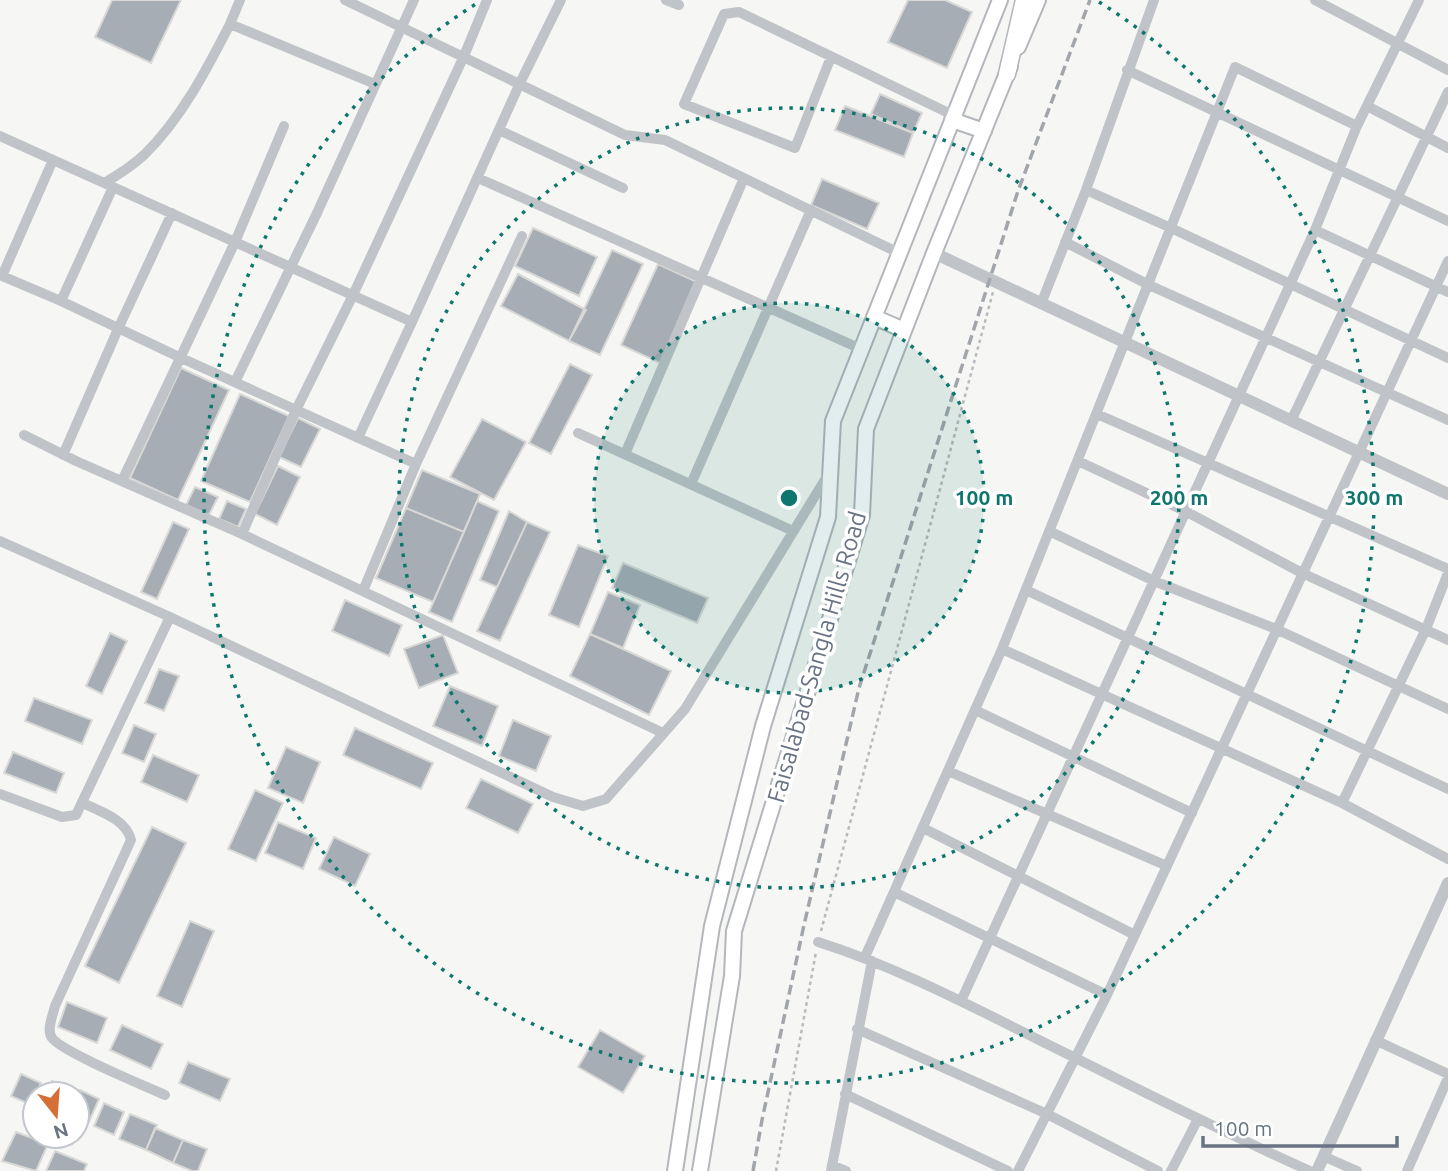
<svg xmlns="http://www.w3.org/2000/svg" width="1448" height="1171" font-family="Ubuntu,sans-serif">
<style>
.building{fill:#a7adb4;stroke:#d8d8d6;stroke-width:2}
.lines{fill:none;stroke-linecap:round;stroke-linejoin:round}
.secondary-casing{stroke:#b3b7bc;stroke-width:18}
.primary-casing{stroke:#b2b5ba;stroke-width:19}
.path{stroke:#b8babd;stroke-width:2.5;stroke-dasharray:3.5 3.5;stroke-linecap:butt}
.minor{stroke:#c0c3c7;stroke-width:10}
.tertiary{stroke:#c0c3c7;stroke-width:12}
.secondary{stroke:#fff;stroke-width:14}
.primary{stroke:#fff;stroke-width:16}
.rail{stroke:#a2a6ac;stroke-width:3.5;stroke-dasharray:10 5;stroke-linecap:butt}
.ring{fill:none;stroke:#0f766e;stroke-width:3.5;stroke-dasharray:3.5 7}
.labels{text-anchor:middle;stroke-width:7;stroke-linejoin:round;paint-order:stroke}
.street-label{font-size:24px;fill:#687483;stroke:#fff}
.centre{fill:#0f766e;stroke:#fff;stroke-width:3.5}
.ring-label{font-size:21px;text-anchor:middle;font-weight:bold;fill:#0f766e;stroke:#fff;stroke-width:7;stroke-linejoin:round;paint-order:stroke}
</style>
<rect width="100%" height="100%" fill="#f6f7f4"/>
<path class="building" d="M112 0H181L151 63 95 37Z
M908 0H945L972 12 947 68 888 42Z
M880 94 922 113 913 133 871 114Z
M845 106 913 133 904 157 835 130Z
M822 179 879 203 867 229 811 205Z
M533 228 597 257 579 296 515 266Z
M612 250 643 264 600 355 569 341Z
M658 264 697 282 660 363 621 345Z
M518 274 586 310 569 341 501 306Z
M570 364 592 375 551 454 529 443Z
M181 368 229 390 178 500 130 478Z
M240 394 289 416 250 502 201 481Z
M298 418 320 429 301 467 279 457Z
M482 419 526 442 494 500 450 477Z
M278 466 300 477 277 525 255 514Z
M422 470 480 494 464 532 406 508Z
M195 487 218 497 209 515 186 505Z
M227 501 246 509 238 527 219 519Z
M477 501 499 511 452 622 429 612Z
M406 508 464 532 433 602 376 578Z
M509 511 527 522 497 587 480 580Z
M173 522 189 529 157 599 141 592Z
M527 522 550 532 500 641 477 631Z
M578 545 608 556 579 627 549 615Z
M623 563 708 598 697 623 612 588Z
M608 592 640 605 623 648 590 634Z
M345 600 402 625 389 656 332 631Z
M110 633 127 641 102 694 86 686Z
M590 634 671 671 649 715 570 676Z
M443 635 458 673 419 688 404 649Z
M159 669 179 676 164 711 145 703Z
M450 686 498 706 482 746 433 726Z
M34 698 92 720 82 744 25 721Z
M513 720 551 736 536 771 499 756Z
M134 725 156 734 144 762 122 753Z
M355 728 433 763 421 789 343 755Z
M286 747 320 762 303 803 268 788Z
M13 752 64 773 56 793 4 773Z
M153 755 199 775 187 802 141 782Z
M481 779 533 804 518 833 466 808Z
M255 790 283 803 256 861 228 849Z
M278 822 316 838 303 869 265 853Z
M152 827 186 843 119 983 85 966Z
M334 837 370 854 355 886 319 869Z
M190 921 214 931 182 1007 157 996Z
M67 1002 107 1018 97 1043 58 1027Z
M122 1025 163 1044 151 1069 110 1050Z
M600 1030 645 1056 623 1093 578 1067Z
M188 1062 230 1079 220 1101 179 1083Z
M21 1074 41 1083 31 1105 11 1096Z
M52 1081 72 1088 70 1094H47Z
M80 1090 99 1099 89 1122 77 1117V1096Z
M104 1103 124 1112 114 1135 94 1126Z
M130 1114 157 1125 146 1150 119 1139Z
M155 1128 183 1140 173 1163 146 1150Z
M16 1132 48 1144 36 1171 2 1161Z
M183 1140 207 1149 198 1171H192L173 1163Z
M55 1151 87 1164 84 1171H46Z"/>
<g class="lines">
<g class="secondary-casing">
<path id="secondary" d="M1018 47 1038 0
M952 120 984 131
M874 317 904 330
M675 1171 712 926 763 726 828 517 833 421 1000 0
M700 1171 732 976 734 931 862 515 866 429 934 253 1010 66"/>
</g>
<g class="primary-casing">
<path id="primary" d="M1007 74 1024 0"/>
</g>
<path class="path" d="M821 931 993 292
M776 1171 816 952"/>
<path class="minor" d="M345 0 625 135 665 140 899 253
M666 0 679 5
M1315 0 1448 70
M230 24 240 0
M831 57 795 148 684 104 724 14 739 12 959 118
M1127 70 1448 221
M1367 106 1448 148
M499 130 623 188
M0 136 412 322 520 83 561 0
M478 178 861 349
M104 183C118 175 132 166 144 155 181 119 207 69 230 24L375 84
M1086 190 1171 228 1448 358
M1315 230 1448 292
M1065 242 1149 285 1448 420
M0 275 61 301 179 357 416 464 522 236
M2 276 53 160
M61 301 113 187
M1041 304 1086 190 1154 0
M235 382 317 213 414 0
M1097 414 1448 569
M1291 421 1448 92
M578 433 793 531
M24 435 76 461 242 534 663 733
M358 438 412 322
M625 454 744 178
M63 455 118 329 172 213
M1078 461 1187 512 1302 573 1448 640
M122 481 235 242 284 126
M691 484 811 210
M1049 531 1154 581 1276 629 1448 709
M242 534 296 410 353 295 464 56 487 0
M0 541 170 617 553 797 583 806 606 799 685 709 829 473
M1026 590 1448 789
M363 591 416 464
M1002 649 1342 803 1448 859
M975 710 1192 813
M948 771 1167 866
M0 794 62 817 76 815 170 617
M83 803C101 812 126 819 131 840L55 1006C53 1015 46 1030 52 1038 64 1053 143 1085 165 1095
M1342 803 1426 629 1448 573
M923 828 1135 935
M894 892 1107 995
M818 942C894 966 965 1003 1037 1039 1128 1084 1218 1130 1310 1171
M865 957 1002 649 1235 67 1357 126
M961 1001 1315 230 1357 126 1419 0
M857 1029 1047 1114 1158 1171
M1375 1040 1448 1074
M845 1094 1008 1171
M1323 1156 1357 1171
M832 1165 846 1171
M831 1171 872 961
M1018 1171 1107 995 1448 261
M1171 1171 1198 1119
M1407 1171 1448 1078"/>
<path class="tertiary" d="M934 253 1448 494
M1317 1171 1448 883"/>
<use href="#secondary" class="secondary"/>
<use href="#primary" class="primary"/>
<path class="rail" d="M753 1171 762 1120 804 925 859 688 1018 191 1090 0"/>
</g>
<circle cx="789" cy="498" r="195" fill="#0f766e" fill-opacity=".12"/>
<g class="ring">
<circle cx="789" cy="498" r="195"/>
<circle cx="789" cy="498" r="390"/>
<path d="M1099 2A585 585 0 1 1 479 2"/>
</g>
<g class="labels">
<g class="street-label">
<text transform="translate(817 657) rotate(-74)" y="8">Faisalabad-Sangla Hills Road</text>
</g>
</g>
<circle cx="789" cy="498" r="10" class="centre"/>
<g class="ring-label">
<text x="984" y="505">100 m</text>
<text x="1179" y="505">200 m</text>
<text x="1374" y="505">300 m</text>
</g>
<g transform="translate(56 1115) rotate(163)"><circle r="33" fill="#ffffff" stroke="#c3c7cd" stroke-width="2"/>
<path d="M0-5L12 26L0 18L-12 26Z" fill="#d56f36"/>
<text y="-10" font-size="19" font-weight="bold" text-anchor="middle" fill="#687483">N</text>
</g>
<path d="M1203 1136v10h194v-10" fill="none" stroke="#687483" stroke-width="3.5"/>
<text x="1214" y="1136" font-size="21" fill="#687483" stroke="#ffffff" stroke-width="5" paint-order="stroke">100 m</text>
</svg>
